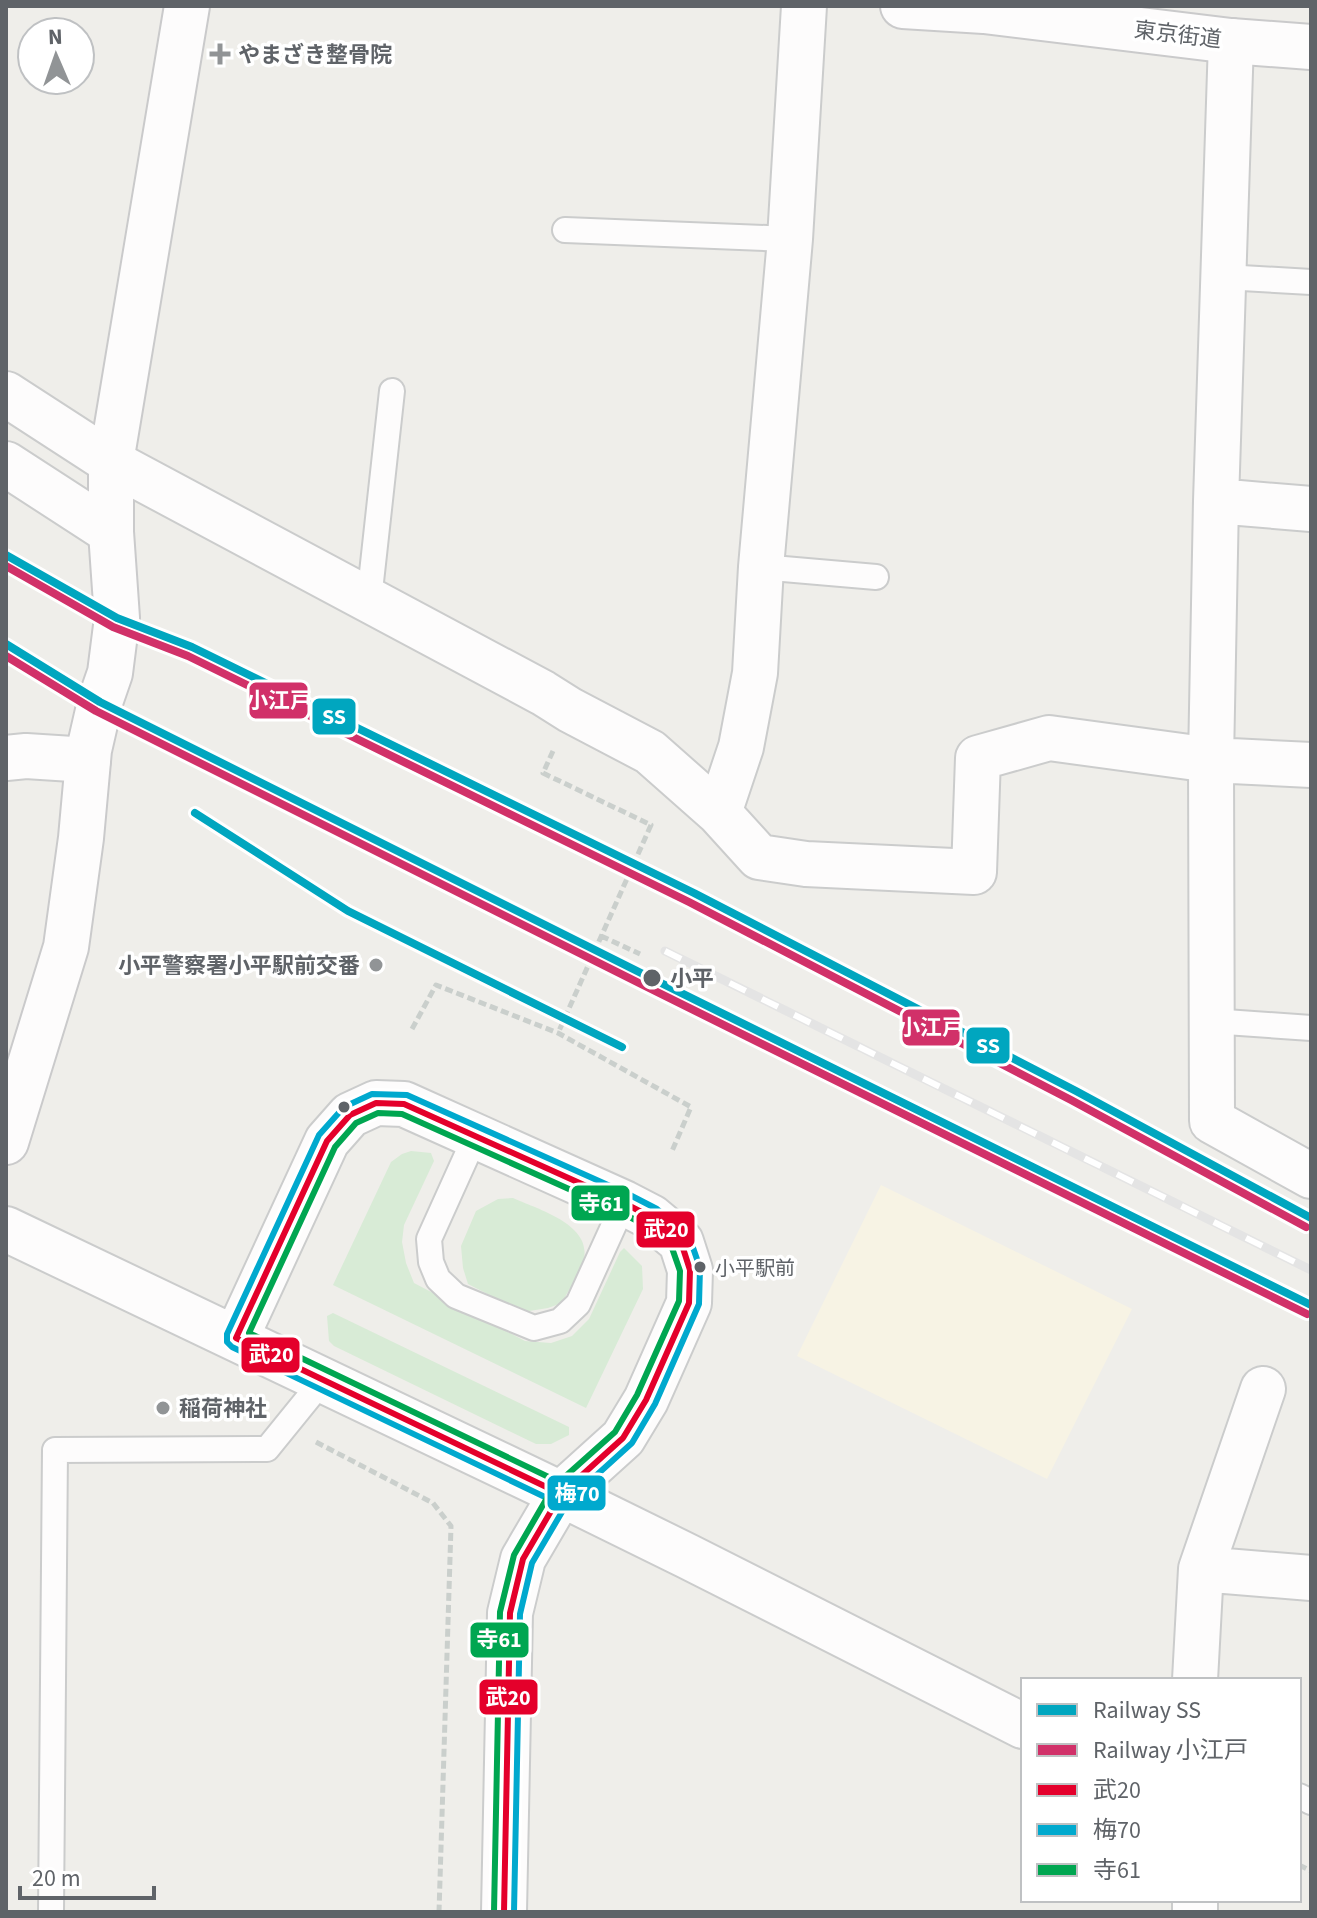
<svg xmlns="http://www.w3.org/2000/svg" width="1317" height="1918" font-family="'Source Sans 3','Noto Sans JP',sans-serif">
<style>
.commercial{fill:#f7f3e4}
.green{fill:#d8ebd6}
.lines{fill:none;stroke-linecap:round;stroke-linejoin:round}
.service-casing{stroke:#cbcccc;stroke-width:28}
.minor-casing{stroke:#cbcccc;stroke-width:48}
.tertiary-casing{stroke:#cbcccc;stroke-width:48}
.secondary-casing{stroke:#cacacb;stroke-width:48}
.path{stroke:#cacfcc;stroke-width:5;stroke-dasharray:8 4;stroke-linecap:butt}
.service{stroke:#fdfcfc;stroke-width:24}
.minor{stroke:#fdfcfc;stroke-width:44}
.tertiary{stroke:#fdfcfc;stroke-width:44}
.secondary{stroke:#fdfcfc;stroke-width:44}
.rail-casing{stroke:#e4e4e4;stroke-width:9}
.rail{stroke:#fff;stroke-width:6;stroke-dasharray:18;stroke-linecap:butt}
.bus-1-casing{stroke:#fff;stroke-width:12}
.bus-2-casing{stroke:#fff;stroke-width:12}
.bus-3-casing{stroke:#fff;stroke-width:12}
.bus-1{stroke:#e4002b;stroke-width:6}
.bus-2{stroke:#00a9ce;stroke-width:6}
.bus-3{stroke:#00a651;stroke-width:6}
.rail-1-casing{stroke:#fff;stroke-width:14}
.rail-2-casing{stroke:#fff;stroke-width:14}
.rail-1{stroke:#00a6bf;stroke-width:8}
.rail-2{stroke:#d13169;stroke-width:8}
.poi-dot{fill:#919496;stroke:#fff;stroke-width:3}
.stop-dot{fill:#5f6368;stroke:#fff;stroke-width:3}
.labels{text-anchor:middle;stroke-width:7;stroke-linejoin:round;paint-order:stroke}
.bus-label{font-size:20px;fill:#5f6368;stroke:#fff;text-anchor:start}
.street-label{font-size:22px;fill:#5f6368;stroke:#fff}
.poi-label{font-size:22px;font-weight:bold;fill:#5f6368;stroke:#fff;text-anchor:start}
.stop-label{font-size:22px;font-weight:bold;fill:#5f6368;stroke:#fff;text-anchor:start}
.line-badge{stroke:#fff;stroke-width:3}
.badge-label{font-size:22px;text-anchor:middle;font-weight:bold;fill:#fff}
</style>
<rect width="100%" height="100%" fill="#efeeea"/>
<path class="commercial" d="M881 1185 1132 1309 1047 1479 797 1356Z"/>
<path class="green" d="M411 1151 431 1153 434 1161 404 1225 402 1242 406 1263 414 1283 525 1341 551 1343 572 1336 589 1319 620 1252 624 1248 642 1266 643 1289 586 1408 333 1285 391 1162 402 1154Z
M513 1198C537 1209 591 1224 584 1258 582 1269 568 1291 562 1303L548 1308 523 1312 468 1284 463 1268 461 1246 476 1211 498 1199Z
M333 1313 569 1427V1435L551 1444H536L334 1346 329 1341 327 1316Z"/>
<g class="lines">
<g class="service-casing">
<path id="service" d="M565 230 790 239
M1224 277 1311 282
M761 567 876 577
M369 600 392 391
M1211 1021 1311 1028
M476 1135 429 1239 431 1262 438 1279 456 1296 534 1328 560 1321 578 1304 624 1203
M1299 1796 1311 1802
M51 1912 55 1450 267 1449 323 1380"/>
</g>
<g class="minor-casing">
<path id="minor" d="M1231 41 1216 501 1211 760 1212 1121 1311 1176
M111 462 543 693 570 710 650 752 719 813 759 857 806 864 974 872 978 758 1049 738 1211 760 1311 765
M1216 501 1311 509
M6 758 26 756 88 760
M719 813 741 747 755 673 761 567 790 239 804 6
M1201 1569 1311 1578
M1195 1680 1201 1569 1263 1389
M1195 1912V1900"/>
</g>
<g class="tertiary-casing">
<path id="tertiary" d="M6 394 111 462
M6 464 111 532
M6 1229 561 1494 687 1556 1023 1726
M236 1338 327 1141 350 1115 376 1103 404 1104 624 1203 651 1217 681 1242 690 1270 689 1303 646 1400 623 1438 561 1494 523 1559 510 1613 504 1912"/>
</g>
<g class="secondary-casing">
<path id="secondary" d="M903 6 984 11 1231 41 1311 47
M6 1142 66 947 81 838 89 750 100 702 110 673 117 618 111 532V462L187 6"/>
</g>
<path class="path" d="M553 751 543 773 651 825 558 1033
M601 936 640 954
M412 1029 436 985 558 1033 691 1107 672 1151
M316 1442 433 1503 451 1526 439 1912
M1299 1865 1311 1871"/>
<use href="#service" class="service"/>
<use href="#minor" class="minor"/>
<use href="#tertiary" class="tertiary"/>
<use href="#secondary" class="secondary"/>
<g class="rail-casing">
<path id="rail" d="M665 951 1311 1270"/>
</g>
<use href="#rail" class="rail"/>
<g class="bus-1-casing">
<path id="bus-1" d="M376 1103 404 1104 624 1203 651 1217 681 1242 690 1270 689 1303 646 1400 623 1438 561 1494 236 1338 327 1141 350 1115Z
M504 1912 510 1613 523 1559 561 1494"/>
</g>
<g class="bus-2-casing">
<path id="bus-2" d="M514 1912 520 1614 532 1563 569 1500 632 1443 655 1404 699 1304 700 1268 689 1236 657 1209 628 1194 407 1095 372 1094 344 1107 319 1135 227 1334V1342L232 1347 547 1498"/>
</g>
<g class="bus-3-casing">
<path id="bus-3" d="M378 1113 402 1114 620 1212 645 1225 672 1248 680 1271 679 1301 637 1395 615 1432 559 1482 249 1333 335 1147 356 1123Z
M494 1912 500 1612 514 1555 547 1498"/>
</g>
<use href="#bus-1" class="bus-1"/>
<use href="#bus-2" class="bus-2"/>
<use href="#bus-3" class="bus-3"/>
<g class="rail-1-casing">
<path id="rail-1" d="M6 555 117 618 192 647 694 893 1076 1091 1311 1218
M6 644 100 702 649 977 1311 1305
M195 813 348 911 622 1047"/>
</g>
<g class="rail-2-casing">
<path id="rail-2" d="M6 566 113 627 188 656 689 902 1071 1100 1306 1227
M6 656 96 711 645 986 1307 1314"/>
</g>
<use href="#rail-1" class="rail-1"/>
<use href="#rail-2" class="rail-2"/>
</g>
<g class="poi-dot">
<path d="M216 42h8v8h8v8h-8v8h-8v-8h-8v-8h8z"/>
<circle cx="376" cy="965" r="8"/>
<circle cx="163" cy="1408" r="8"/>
</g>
<g class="stop-dot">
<circle cx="652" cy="978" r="10"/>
<circle cx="344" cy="1107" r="7"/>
<circle cx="700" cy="1267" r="7"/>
</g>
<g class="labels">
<g class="bus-label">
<text x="715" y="1275">小平駅前</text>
</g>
<g class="street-label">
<text transform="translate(1178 34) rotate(7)" y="8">東京街道</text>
</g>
<g class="poi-label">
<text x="238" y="62">やまざき整骨院</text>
<text x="360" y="973" text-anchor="end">小平警察署小平駅前交番</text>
<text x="179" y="1416">稲荷神社</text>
</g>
<g class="stop-label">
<text x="670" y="986">小平</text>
</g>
</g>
<g class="line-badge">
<rect x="248" y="681" width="61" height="39" rx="8" fill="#d13169"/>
<rect x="311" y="697" width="46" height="39" rx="8" fill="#00a6bf"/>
<rect x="901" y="1008" width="60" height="39" rx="8" fill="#d13169"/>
<rect x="965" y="1026" width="46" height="39" rx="8" fill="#00a6bf"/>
<rect x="570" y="1184" width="61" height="38" rx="8" fill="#00a651"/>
<rect x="635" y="1210" width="61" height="39" rx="8" fill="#e4002b"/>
<rect x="240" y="1336" width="61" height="38" rx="8" fill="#e4002b"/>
<rect x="546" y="1474" width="61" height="38" rx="8" fill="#00a9ce"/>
<rect x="469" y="1621" width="61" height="38" rx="8" fill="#00a651"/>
<rect x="478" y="1678" width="61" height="38" rx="8" fill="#e4002b"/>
</g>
<g class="badge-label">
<text x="279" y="708">小江戸</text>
<text x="334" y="724">SS</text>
<text x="931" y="1035">小江戸</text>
<text x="988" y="1053">SS</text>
<text x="601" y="1211">寺61</text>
<text x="666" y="1237">武20</text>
<text x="271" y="1362">武20</text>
<text x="577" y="1501">梅70</text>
<text x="499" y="1647">寺61</text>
<text x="508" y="1705">武20</text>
</g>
<rect width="1317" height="1918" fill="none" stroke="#5f6368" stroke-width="16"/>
<rect x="1021" y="1678" width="280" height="224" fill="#ffffff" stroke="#bfc1c3" stroke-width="2"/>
<rect x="1037" y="1704" width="40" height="12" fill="#00a6bf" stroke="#bfc1c3" stroke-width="2"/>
<text x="1093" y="1718" font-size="24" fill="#5f6368">Railway SS</text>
<rect x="1037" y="1744" width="40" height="12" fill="#d13169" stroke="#bfc1c3" stroke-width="2"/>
<text x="1093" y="1758" font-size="24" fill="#5f6368">Railway 小江戸</text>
<rect x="1037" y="1784" width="40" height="12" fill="#e4002b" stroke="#bfc1c3" stroke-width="2"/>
<text x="1093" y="1798" font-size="24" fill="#5f6368">武20</text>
<rect x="1037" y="1824" width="40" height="12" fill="#00a9ce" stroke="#bfc1c3" stroke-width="2"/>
<text x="1093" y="1838" font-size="24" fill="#5f6368">梅70</text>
<rect x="1037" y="1864" width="40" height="12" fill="#00a651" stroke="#bfc1c3" stroke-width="2"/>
<text x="1093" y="1878" font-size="24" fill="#5f6368">寺61</text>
<g transform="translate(56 56) rotate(358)"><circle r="38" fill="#ffffff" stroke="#bfc1c3" stroke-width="2"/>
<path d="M0-6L14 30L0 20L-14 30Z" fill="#919496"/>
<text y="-12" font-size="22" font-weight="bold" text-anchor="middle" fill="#5f6368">N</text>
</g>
<path d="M20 1886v12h134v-12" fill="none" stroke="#5f6368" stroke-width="4"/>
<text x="32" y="1886" font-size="24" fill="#5f6368" stroke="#ffffff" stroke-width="6" paint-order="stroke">20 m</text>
</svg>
